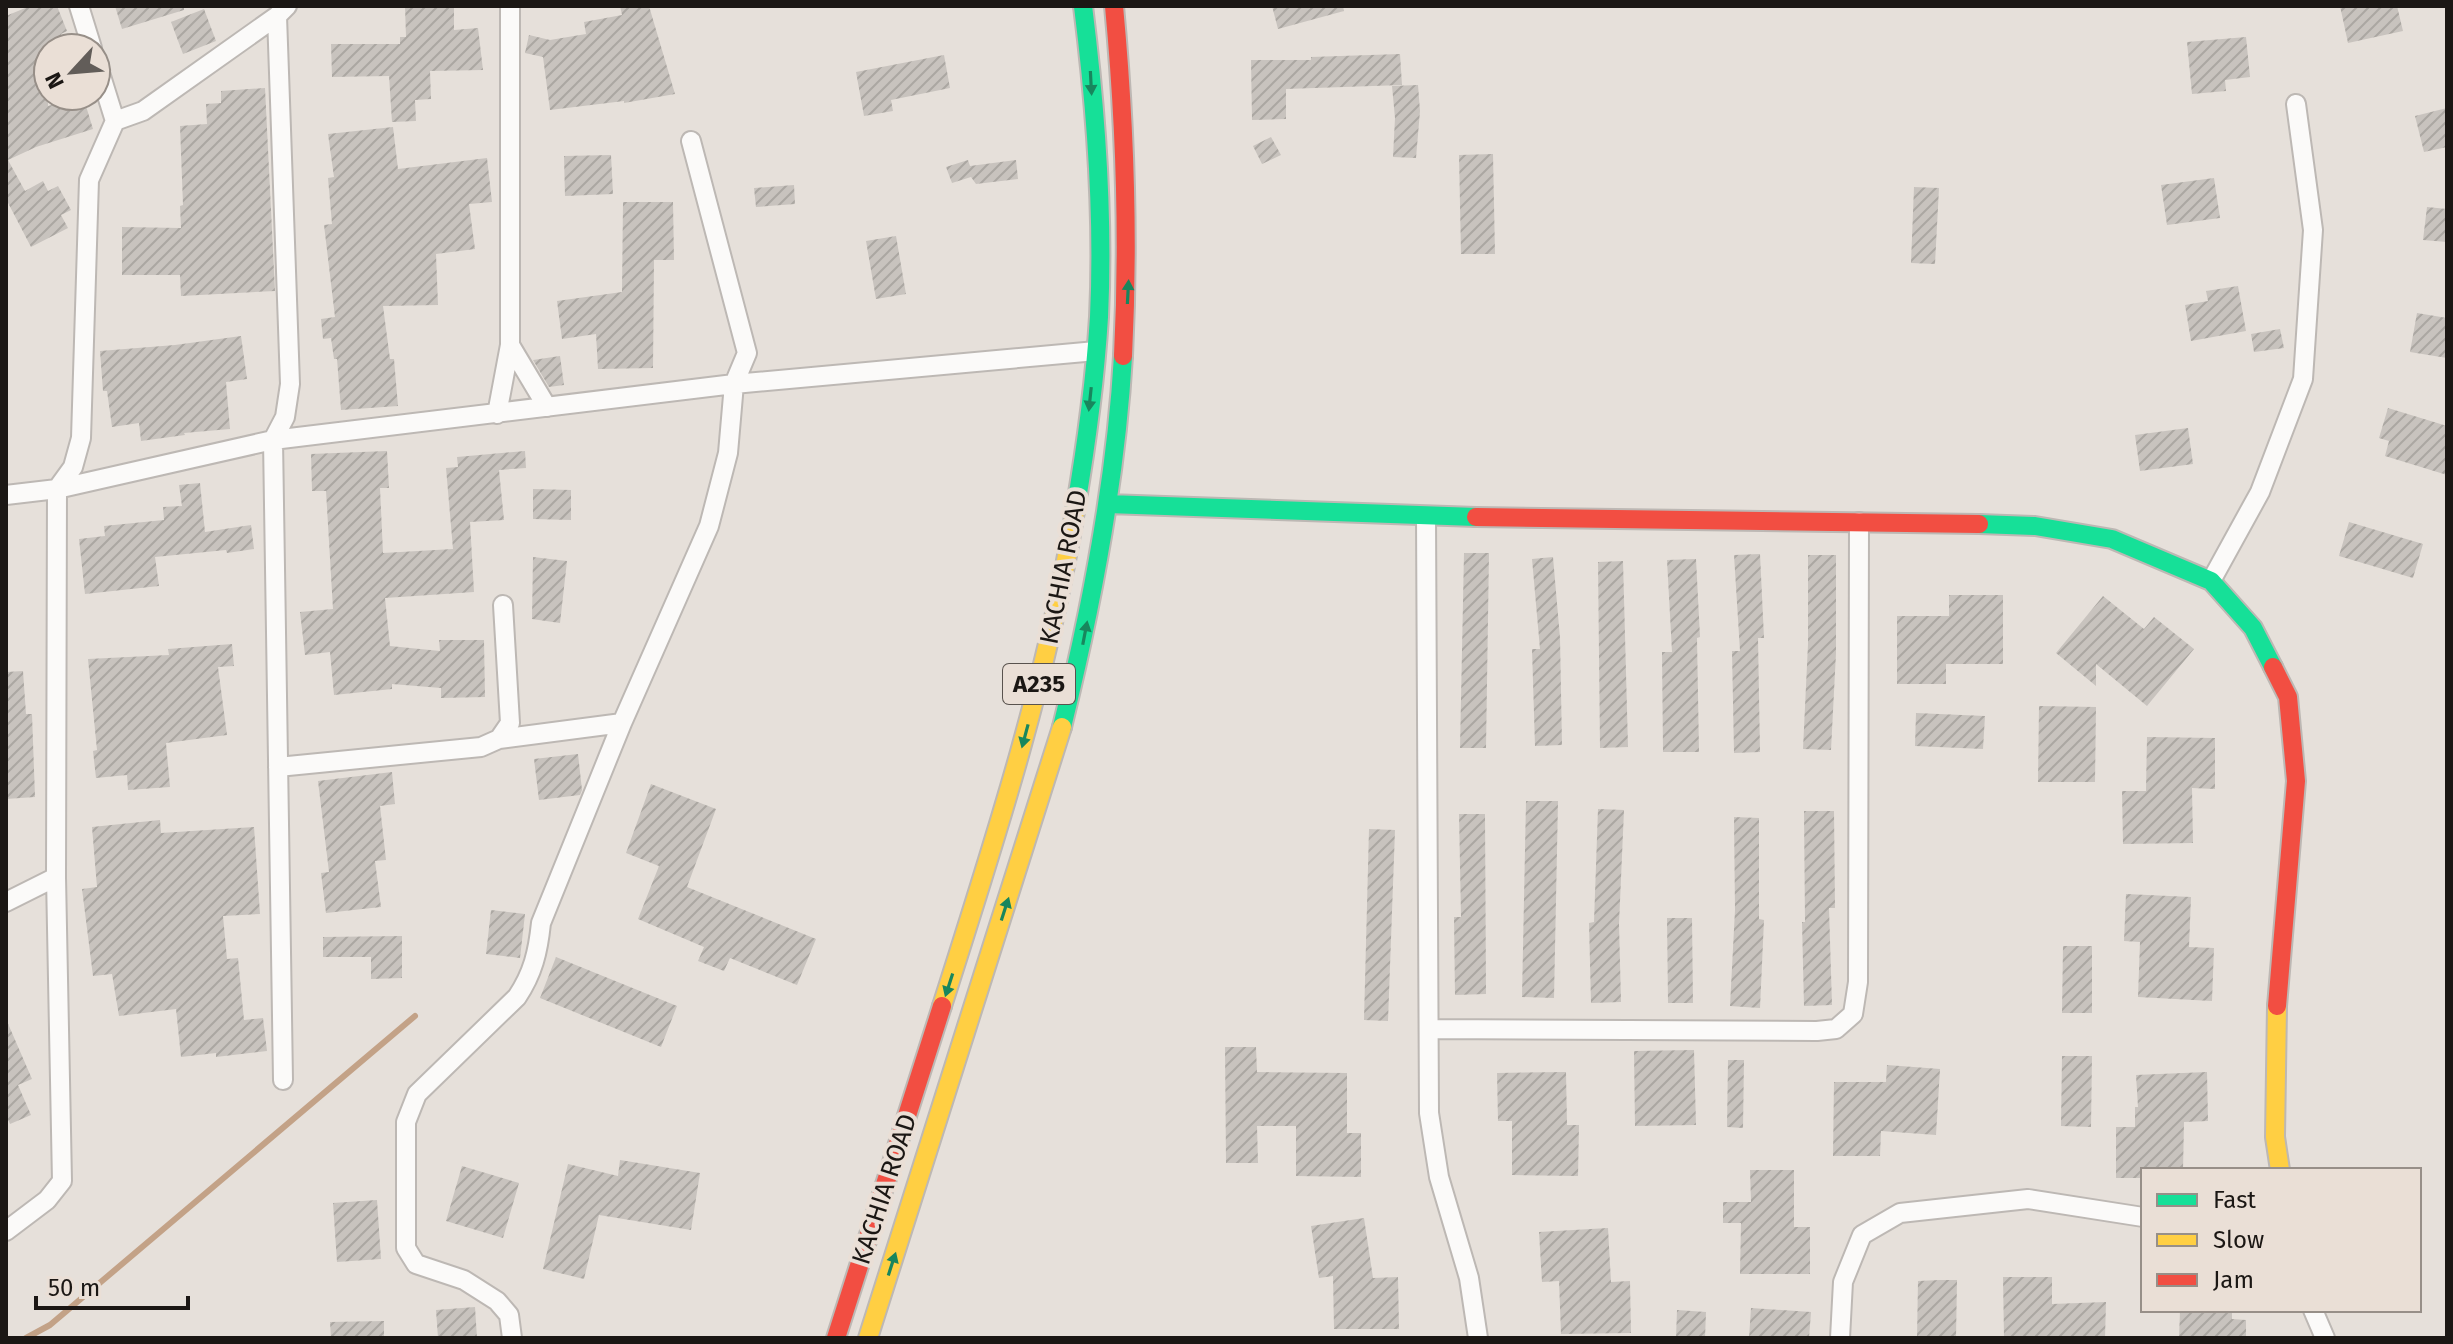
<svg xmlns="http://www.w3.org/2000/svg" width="2453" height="1344" font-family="'Fira Sans',sans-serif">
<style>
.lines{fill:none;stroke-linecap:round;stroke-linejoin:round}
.stream{stroke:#c3a287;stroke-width:6}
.building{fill:url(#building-hatch)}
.street-casing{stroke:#bdb8b4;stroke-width:22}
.fast-casing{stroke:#bdb8b4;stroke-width:22}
.slow-casing{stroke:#bdb8b4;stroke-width:22}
.jam-casing{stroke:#bdb8b4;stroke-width:22}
.street{stroke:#fbfaf9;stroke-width:18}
.fast{stroke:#16e098;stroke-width:18}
.slow{stroke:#ffcf43;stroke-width:18}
.jam{stroke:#f24e42;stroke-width:18}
.oneway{fill:#18865d}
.labels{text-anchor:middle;stroke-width:8;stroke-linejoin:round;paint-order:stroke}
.shield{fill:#eadfd6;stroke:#59534e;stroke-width:2}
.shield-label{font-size:24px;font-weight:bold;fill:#1b1714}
.street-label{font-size:26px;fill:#1b1714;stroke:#eadfd6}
</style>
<defs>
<pattern id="building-hatch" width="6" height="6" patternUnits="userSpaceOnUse" patternTransform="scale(2)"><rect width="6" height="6" fill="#c8c3be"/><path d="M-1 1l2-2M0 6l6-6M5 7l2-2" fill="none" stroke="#aba7a2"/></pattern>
</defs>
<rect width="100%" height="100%" fill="#e6e0da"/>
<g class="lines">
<path class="stream" d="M26 1338 50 1325 415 1016"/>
</g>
<path class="building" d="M30 6H57L67 31 61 34 65 48H48V106L83 96 93 129 36 147 8 160 25 191 43 181 48 191 58 186 71 210 61 215 68 228 31 247 6 199V16Z
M115 6H184V10L122 29Z
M405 6H454V30L478 28 483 70 430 71 431 99 415 100 416 121 392 122 389 76 332 77 331 44H400V37H406Z
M620 6H649L675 94 624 103V101L550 110 543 57 525 53 529 35 550 40 586 34 584 22 622 15Z
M1272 6H1343L1344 11 1278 29Z
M2340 6H2397L2403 31 2348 43Z
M204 9 216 41 183 54 171 22Z
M2246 37 2250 77 2225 80 2226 91 2192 94 2187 42Z
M1400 54 1402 85 1286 89V119L1252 120 1251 60H1311V57Z
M944 55 950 88 891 100 893 111 864 116 856 72Z
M1418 85 1420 111 1416 158 1393 157 1395 118 1392 86Z
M265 88 275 291 181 296 180 275H122V227L181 228 180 206 183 205 180 126 207 124 206 104 221 103V91Z
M2447 108V147L2424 152 2415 116Z
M393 127 398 169 487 158 492 202 469 204 475 249 436 254 438 305 383 306 390 359H394L398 406 341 410 337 359H334L331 338 323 339 321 319 335 317 324 225 332 224 328 178 334 177 328 134Z
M1271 137 1281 155 1262 164 1253 146Z
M1493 154 1495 254H1461L1459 155Z
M611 155 613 194 565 196 564 156Z
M968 160 970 166 1016 160 1018 179 976 184 971 177 952 183 946 167Z
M2214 178 2220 218 2167 225 2161 185Z
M794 185 795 204 756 207 754 188Z
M1914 187 1939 188 1935 264 1911 263Z
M623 202H673L674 260H654L653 368 598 369 596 334 562 339 557 301 622 292Z
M2427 207 2447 209V242L2423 240Z
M896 236 906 294 876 299 866 241Z
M2238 286 2246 331 2191 341 2185 305 2208 301 2206 291Z
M2417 313 2447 318V358L2410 352Z
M2280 329 2284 348 2254 352 2251 334Z
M241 336 247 379 226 382 230 429 184 433 185 435 141 441 139 423 112 427 107 391H103L100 351 175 345Z
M560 356 564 385 549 387 533 360Z
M2388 408 2447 426V475L2385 456 2389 441 2379 438Z
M2188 428 2193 464 2140 471 2135 435Z
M387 451 389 488H380L383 553 453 549 446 468 458 467 457 457 525 451 526 468 499 470 504 520 470 522 474 592 385 598 390 646 440 651 439 640H484L485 697 441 698V688L392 684V689L334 695 330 652 305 655 300 612 333 609 326 491H312L311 454Z
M200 483 205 532 251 525 254 549 227 553 226 550 155 557 159 586 85 594 79 539 105 536 104 526 164 520 163 507 182 506 179 485Z
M533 489 571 490V520L533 519Z
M2349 522 2423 544 2413 578 2339 556Z
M1464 553H1489L1486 748H1460Z
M1760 554 1764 638H1758L1760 752 1734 753 1732 651H1740L1734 555Z
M1808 555H1836V653L1831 750 1803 749 1808 644Z
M533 557 567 561 560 623 532 619Z
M1553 557 1560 638 1562 745 1535 746 1532 649H1540L1532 559Z
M1696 559 1700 637 1697 638 1699 752H1663L1662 652H1672L1667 560Z
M1623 561 1628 747 1600 748 1598 562Z
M1949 595H2003V664H1946V684H1897V616H1949Z
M2103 596 2144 629 2154 617 2194 649 2147 706 2096 664V686L2056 653Z
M232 644 234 666 218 667 227 735 166 743 170 787 128 790 127 775 96 778 93 751 97 750 88 659 169 655 168 649Z
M23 671 26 714H32L35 797 6 799V672Z
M2039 706 2096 707 2095 782H2038Z
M1916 713 1985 716 1983 749 1915 746Z
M2147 737 2215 738V789L2192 788 2193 843 2123 844 2122 791H2146Z
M578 754 582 790 580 795 539 800 534 759Z
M392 772 395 804 380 806 386 860 375 861 381 907 326 913 321 873 329 872 318 781Z
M651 784 716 809 687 887 816 939 797 985 730 958 724 971 698 961 704 947 638 919 659 866 626 853Z
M1526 801H1558L1554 998 1522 997Z
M1598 809 1624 810 1619 924 1621 1002 1591 1003 1589 923 1594 922Z
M1804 811H1834L1835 908H1829L1832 1005 1804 1006 1802 922H1805Z
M1459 814H1485L1486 994 1455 995 1454 917H1461Z
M1734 817 1759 818V919L1764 920 1760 1008 1730 1006 1735 910Z
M160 820 161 833 254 827 260 914 223 916 227 959 238 958 244 1020 263 1018 267 1051 216 1057V1053L181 1057 176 1009 119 1016 112 974 93 976 82 889 97 887 92 827Z
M1369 829 1395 830 1388 1021 1364 1020Z
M2126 894 2191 897 2189 947 2214 948 2212 1001 2138 997 2140 942 2124 941Z
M491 910 525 914 520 958 486 954Z
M1667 918H1692L1693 1003H1668Z
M402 936V978L371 979V957H323V937Z
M2063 946H2092V1013H2062Z
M556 957 677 1006 661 1047 540 998Z
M6 1019 32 1079 18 1085 31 1115 10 1124 6 1115Z
M1225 1047H1256L1257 1072 1347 1073V1133H1361V1177L1296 1176V1126H1257L1258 1163H1226Z
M1694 1050 1696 1125 1635 1126 1634 1051Z
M2062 1056H2092L2091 1127 2061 1126Z
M1728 1060H1744L1743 1128 1727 1127Z
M1887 1065 1940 1069 1936 1135 1881 1131 1880 1156H1833L1834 1082H1886Z
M1566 1072 1567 1125H1579L1578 1176 1512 1175V1121H1498L1497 1073Z
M2207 1072 2208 1121 2184 1122 2183 1170H2143V1178H2116V1127H2135V1107H2138L2136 1075Z
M620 1160 700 1173 691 1230 599 1215 584 1279 543 1269 568 1164 618 1176Z
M462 1166 519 1183 503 1238 446 1221Z
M1750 1170H1794V1227H1810V1274H1740L1741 1223H1723V1202H1751Z
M377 1200 381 1259 337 1262 333 1203Z
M1364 1218 1373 1278 1398 1277 1399 1329H1334L1333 1276 1319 1278 1311 1226Z
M1608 1228 1611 1282 1630 1281 1631 1333 1561 1334 1559 1281 1542 1282 1539 1232Z
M2003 1277H2052V1304L2106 1302 2105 1338H2004Z
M1940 1280H1957L1956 1338H1917L1918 1281Z
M475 1307 477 1338H438L436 1310Z
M1751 1308 1811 1312 1809 1338H1749Z
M1677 1310 1706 1312 1705 1338H1676Z
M2232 1310V1319L2246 1320V1338H2179L2180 1311Z
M384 1321V1338H331L330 1322Z"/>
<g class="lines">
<g class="street-casing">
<path id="street" d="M79 6 92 48
M277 16 290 384 285 417 273 440 283 1080
M115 121 143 111 277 16 287 6
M510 345 547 407
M497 414 510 345V6
M6 495 57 489 273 440 734 384 1096 351
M1426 517 1429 1113 1439 1177 1469 1278 1478 1338
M2211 581 2260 492 2303 379 2313 230 2296 104
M499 739 510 723 503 605
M278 767 481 747 499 739 622 723
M6 902 56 877
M1430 1029 1817 1031 1836 1029 1853 1014 1858 982 1859 522
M6 1231 47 1200 62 1181 56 877 57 489 73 467 81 438 89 180 115 121 96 60
M2313 1310 2325 1338
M512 1338 509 1315 497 1301 464 1280 416 1264 406 1248V1122L417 1094 517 997C533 973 538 952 541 923L622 723 709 526 728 453 734 384 747 353 691 141
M1840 1338 1843 1282 1862 1235 1900 1213 2028 1199 2143 1217"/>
</g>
<g class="fast-casing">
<path id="fast" d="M1108 504 1476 517
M1075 511C1086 447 1095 382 1099 317 1104 213 1096 109 1083 6
M1979 524 2035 526 2112 539 2211 581 2253 628 2273 667
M1062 727C1092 605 1116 481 1123 356"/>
</g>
<g class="slow-casing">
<path id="slow" d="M942 1006C994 843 1047 680 1075 511
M2277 1006 2275 1137 2280 1170
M868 1338 1062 727"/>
</g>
<g class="jam-casing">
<path id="jam" d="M1114 6C1125 123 1129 238 1123 356
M1476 517 1979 524
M2273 667 2288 697 2296 781 2277 1006
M836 1338 942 1006"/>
</g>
<use href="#street" class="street"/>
<use href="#fast" class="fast"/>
<use href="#slow" class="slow"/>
<use href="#jam" class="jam"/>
</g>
<defs><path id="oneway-solid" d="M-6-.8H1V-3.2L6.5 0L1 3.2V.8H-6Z" transform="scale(2)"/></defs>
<g class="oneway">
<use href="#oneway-solid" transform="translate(1091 83) rotate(87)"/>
<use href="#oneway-solid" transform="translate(1128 292) rotate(-87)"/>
<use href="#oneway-solid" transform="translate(1090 399) rotate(96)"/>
<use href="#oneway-solid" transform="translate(1085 633) rotate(-79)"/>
<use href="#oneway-solid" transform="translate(1025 736) rotate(105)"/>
<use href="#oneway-solid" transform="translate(1005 909) rotate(-72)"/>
<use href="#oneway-solid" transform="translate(949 985) rotate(108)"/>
<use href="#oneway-solid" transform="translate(892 1264) rotate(-72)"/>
</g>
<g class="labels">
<rect class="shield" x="1003" y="664" width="72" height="40" rx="6"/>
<g class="shield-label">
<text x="1039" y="692">A235</text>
</g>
<g class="street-label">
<text transform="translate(1063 567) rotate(-79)" y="9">KACHIA ROAD</text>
<text transform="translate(884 1189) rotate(-72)" y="9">KACHIA ROAD</text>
</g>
</g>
<rect width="2453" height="1344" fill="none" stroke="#1b1714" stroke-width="16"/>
<rect x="2141" y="1168" width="280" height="144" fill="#eadfd6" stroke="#978f88" stroke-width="2"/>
<rect x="2157" y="1194" width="40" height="12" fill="#16e098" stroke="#978f88" stroke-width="2"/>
<text x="2213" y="1208" font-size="24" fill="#1b1714">Fast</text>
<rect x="2157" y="1234" width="40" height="12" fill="#ffcf43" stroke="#978f88" stroke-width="2"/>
<text x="2213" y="1248" font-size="24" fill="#1b1714">Slow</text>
<rect x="2157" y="1274" width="40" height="12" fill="#f24e42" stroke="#978f88" stroke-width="2"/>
<text x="2213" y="1288" font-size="24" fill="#1b1714">Jam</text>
<g transform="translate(72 72) rotate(244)"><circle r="38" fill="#eadfd6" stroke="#978f88" stroke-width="2"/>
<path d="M0-6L14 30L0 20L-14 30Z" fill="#625d59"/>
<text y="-12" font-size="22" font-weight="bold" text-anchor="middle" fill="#1b1714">N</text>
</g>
<path d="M36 1296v12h152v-12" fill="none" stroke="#1b1714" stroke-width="4"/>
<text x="48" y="1296" font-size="24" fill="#1b1714" stroke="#eadfd6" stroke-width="6" paint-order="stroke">50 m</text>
</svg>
